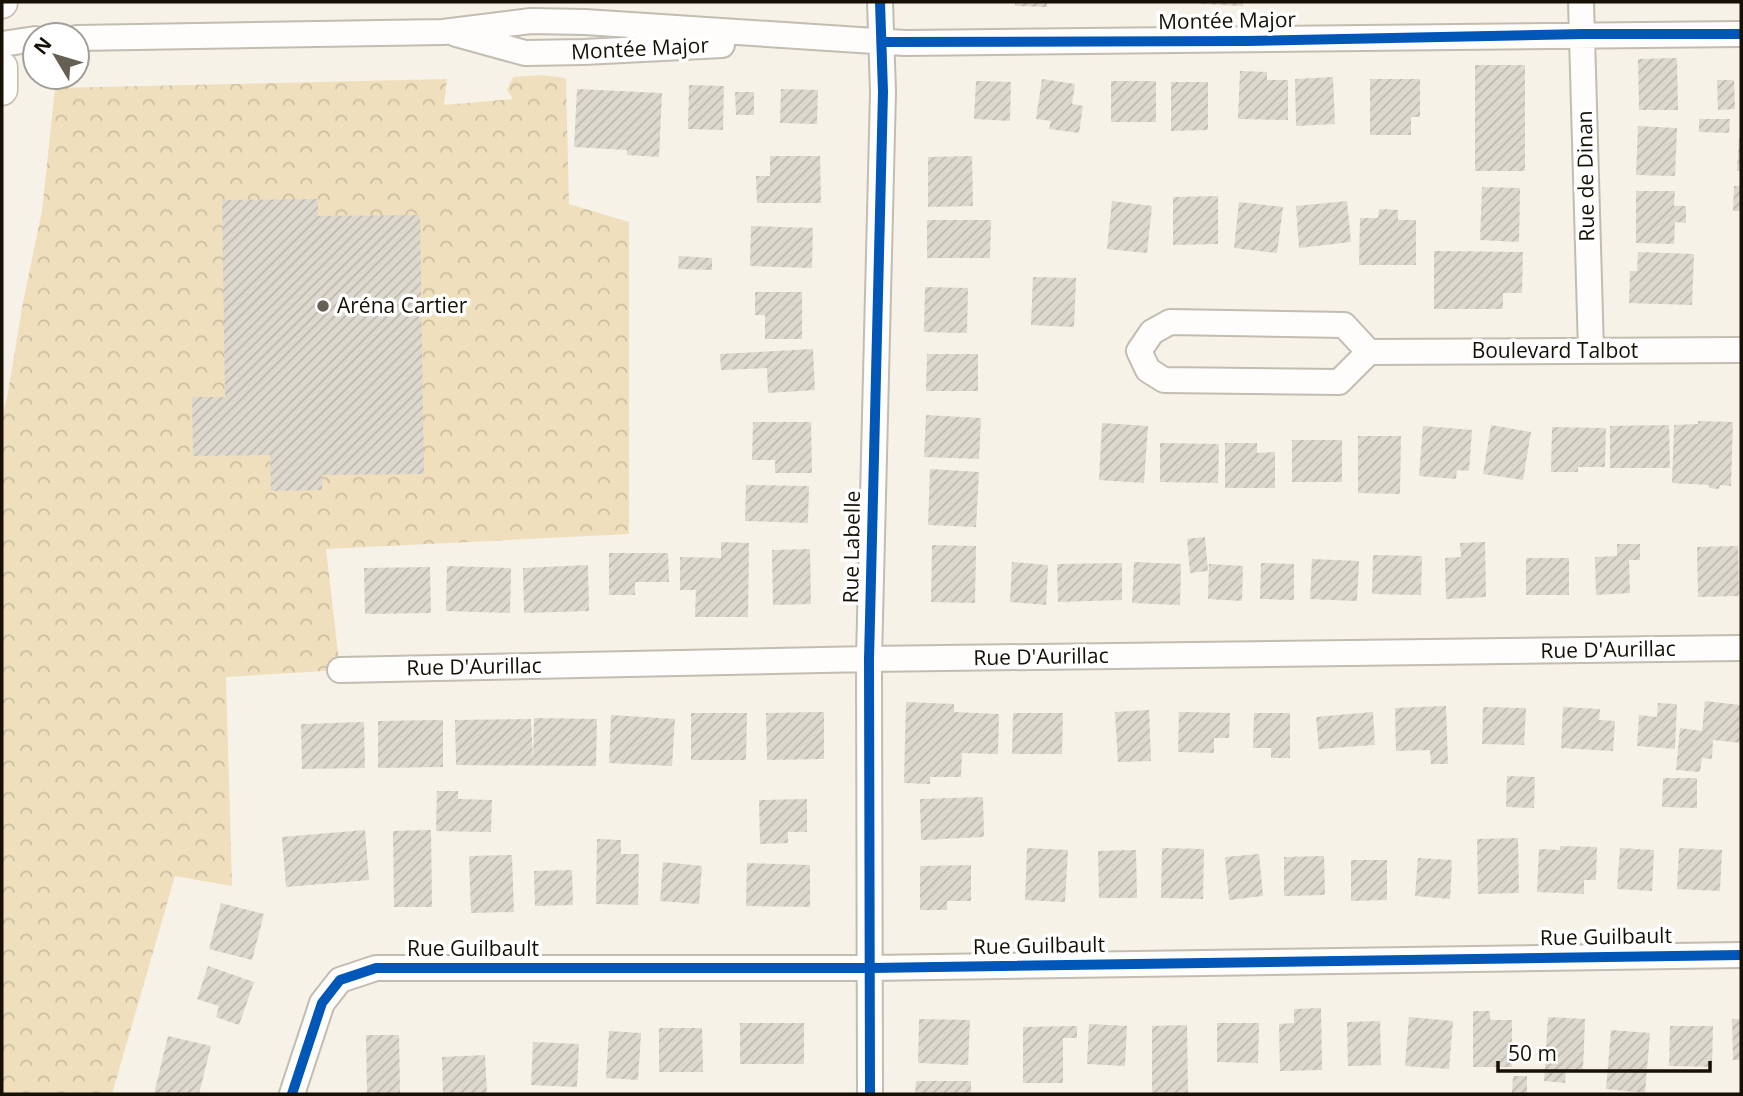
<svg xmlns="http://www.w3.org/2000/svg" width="1743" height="1096" font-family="'Open Sans',sans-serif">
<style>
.park{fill:url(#park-crowns)}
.building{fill:url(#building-hatch)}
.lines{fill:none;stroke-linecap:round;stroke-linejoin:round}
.minor-casing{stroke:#c2bcb1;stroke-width:28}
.tertiary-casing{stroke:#c2bcb1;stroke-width:33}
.minor{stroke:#fefdfb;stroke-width:24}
.tertiary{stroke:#fefdfb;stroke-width:30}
.cycleway-casing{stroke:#fff;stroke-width:15}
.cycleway{stroke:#0057b8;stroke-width:10}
.poi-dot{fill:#655f54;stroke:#fff;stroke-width:2.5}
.labels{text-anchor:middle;stroke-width:7;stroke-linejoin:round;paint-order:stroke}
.street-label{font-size:21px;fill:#161005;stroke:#fff}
.poi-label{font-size:21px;fill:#161005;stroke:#fff;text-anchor:start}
</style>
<defs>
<pattern id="park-crowns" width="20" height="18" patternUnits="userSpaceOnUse" patternTransform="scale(1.75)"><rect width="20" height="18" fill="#efdfbd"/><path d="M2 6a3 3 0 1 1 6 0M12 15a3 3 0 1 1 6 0" fill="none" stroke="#ccbea1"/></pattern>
<pattern id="building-hatch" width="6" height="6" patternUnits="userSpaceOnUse" patternTransform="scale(1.75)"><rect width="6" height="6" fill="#ded9ce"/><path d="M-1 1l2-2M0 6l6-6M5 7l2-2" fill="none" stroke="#beb9af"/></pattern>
</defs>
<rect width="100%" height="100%" fill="#f7f2e7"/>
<path class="park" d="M542 75 566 78 569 204 629 222V534L326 549 340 670 226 677 232 886 175 876 112 1094H2V415L7 398 23 302 42 211 55 88 447 79 444 105 513 99 507 90 513 77Z"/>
<path class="building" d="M1015 2H1047V7L1015 6Z
M1199 2H1243V6L1199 4Z
M1677 58 1678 110H1639L1638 59Z
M1475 65H1525V171H1475Z
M1240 71 1267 72V80H1288V120L1238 119Z
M1333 77 1335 124 1296 126 1295 79Z
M1042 79 1075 84 1072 104 1083 106 1079 133 1049 129 1051 121 1036 119Z
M1370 79H1420V117H1411V135H1370Z
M1717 80H1734L1735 109 1718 110Z
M976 81 1011 82 1010 121 974 119Z
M1111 81H1156V122H1111Z
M1171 82H1208V130L1171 131Z
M689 85 724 86 723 130 688 129Z
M577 89 662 93 659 157 627 155V150L574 147Z
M781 89 818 90 817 124 780 123Z
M735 92H754V115H736Z
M1699 119H1730L1729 133 1699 132Z
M1638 126 1677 128 1675 176 1636 175Z
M1739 139H1741V171H1737Z
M770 156H820L821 203H757L756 176H770Z
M972 156 973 206 928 207V157Z
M1734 186H1741V211H1733Z
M1482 187 1520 188 1519 242 1480 240Z
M1636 191H1675L1674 206H1686V223L1675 222 1674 244 1636 243Z
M1218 196V244L1173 245V197Z
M318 199V216L420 215 424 474 322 475V490L271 491 270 455 193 456 192 397H225L222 200Z
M1112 201 1152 206 1147 253 1107 249Z
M1347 201 1351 242 1299 248 1296 206Z
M1239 202 1283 207 1277 253 1234 248Z
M1379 209 1398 210V220H1416V265H1359L1360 218H1378Z
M927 220H991L990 258H927Z
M751 226 813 228 812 268 750 266Z
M1434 251 1523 252 1522 293H1503V309H1434Z
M1638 252 1694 254 1692 305 1629 303 1630 271H1637Z
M679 256 712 258V270L678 269Z
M1033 277 1076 278 1074 327 1031 325Z
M925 287 968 288 967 333 924 332Z
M755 292H802V339H765V315H755Z
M813 349 815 390 768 393 767 368 721 370 720 354Z
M927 354H978V391H926Z
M926 415 981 418 979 459 924 457Z
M1698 421 1733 422 1731 486 1720 485 1719 489 1709 488V485L1672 483 1674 425 1698 424Z
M753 422H811L812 473H775V460H752Z
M1102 423 1148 426 1144 483 1099 480Z
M1491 425 1531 432 1523 480 1483 474Z
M1669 425 1670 468H1610V426Z
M1423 426 1472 430 1469 471 1457 470 1456 479 1419 476Z
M1552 427 1606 428 1605 467H1578V472H1551Z
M1358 436H1401L1400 494 1358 493Z
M1292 440H1342V482H1292Z
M1160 443 1219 444 1218 483 1160 482Z
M1225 443H1257V453L1275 452V488H1225Z
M930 469 979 472 976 527 928 525Z
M746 485 809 486 808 523 745 521Z
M1205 537 1208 571 1190 573 1187 539Z
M721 542 749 543 748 617H695L696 590H680V557L721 558Z
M1485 542 1486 597 1446 599 1445 558 1461 557 1460 543Z
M1617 544H1640V560H1629L1630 593 1596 595 1595 557 1617 556Z
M932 545 976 546 975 603 931 602Z
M1738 546 1739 596 1698 597 1697 547Z
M810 549 811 604 773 605 772 550Z
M609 553H668L669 582H635V595H609Z
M1373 555 1422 556 1421 595 1372 594Z
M1526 558H1569V595H1526Z
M1312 559 1359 561 1357 601 1310 599Z
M1012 562 1048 565 1046 605 1010 602Z
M1134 562 1181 564 1180 605 1132 603Z
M1122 563V600L1058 602 1057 564Z
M1261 563 1294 564V600L1260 599Z
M1209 564 1243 566 1242 601 1208 599Z
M588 565 589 611 524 613 523 568Z
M447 566 511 568 510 613 446 611Z
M430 567 431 613 365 614 364 568Z
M1705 701 1741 705V743L1713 740 1712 759 1702 758 1700 772 1676 770 1680 728 1702 731Z
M906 702 954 704V712L999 714 998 754 962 753 961 777H930V784L904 783Z
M1658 703 1677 704 1675 749 1637 746 1639 715 1657 717Z
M1446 706 1448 764H1431L1430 750 1396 751 1395 708Z
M1483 707 1526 708 1524 745 1482 744Z
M1563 707 1600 709 1599 720 1615 721 1613 751 1561 748Z
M1149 710 1151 761 1118 762 1115 712Z
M824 712V759L767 760 766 713Z
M1179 712 1230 713 1229 738H1214V753L1178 752Z
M1373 712 1375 745 1319 749 1316 717Z
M691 713H747L746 760H691Z
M1013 713H1063L1062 754H1012Z
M1254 713H1290V758H1271V748H1253Z
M611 715 675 719 672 766 609 763Z
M534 718 597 719 596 766 456 765 455 720 531 719 533 762Z
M443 720V767L378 768V721Z
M364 722 365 768 302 769 301 724Z
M1507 776 1535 777 1534 808 1506 807Z
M1663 778H1697V808L1662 807Z
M437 791H458V799L492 800 491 832 436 831Z
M983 797 984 837 921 840 920 799Z
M807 799V832H788V843L760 844 759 800Z
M365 830 369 880 286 887 282 837Z
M431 830 432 907H394L393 831Z
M1518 838 1519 893 1478 894 1477 839Z
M597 839 621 840V854H639L638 905 596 904Z
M1560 846 1597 847 1596 880H1584V894L1537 892 1539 849 1560 850Z
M1027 848 1068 850 1065 902 1025 900Z
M1162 848 1204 849 1203 899 1161 898Z
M1620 848 1654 850 1652 891 1617 889Z
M1679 848 1722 850 1720 891 1677 889Z
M1136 850 1137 898H1099L1098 851Z
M1259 854 1263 896 1229 900 1225 857Z
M512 855 514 912 471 913 469 856Z
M1324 856 1325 895 1284 896V857Z
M1418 858 1452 860 1450 899 1415 896Z
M1351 860H1387V900L1351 901Z
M663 862 702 866 699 904 660 901Z
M747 863 810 865V907L746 906Z
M971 865V901H947V910H920V866Z
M572 870 573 905 535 906 534 871Z
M221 903 264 914 252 960 209 949Z
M208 966 254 982 239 1025 216 1017 219 1006 197 999Z
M1321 1008 1322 1070 1280 1071 1279 1024 1294 1023V1009Z
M1473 1011H1490V1020H1512V1067H1473Z
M1409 1017 1453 1021 1449 1069 1405 1066Z
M1548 1017 1585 1019 1583 1071 1566 1070 1565 1083 1544 1081Z
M919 1019 970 1020 968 1065 918 1063Z
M1732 1019H1741V1060H1733Z
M1380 1021 1381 1065 1348 1066 1347 1022Z
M740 1023H804V1064H740Z
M1217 1023H1259L1258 1063 1217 1062Z
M1089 1024 1127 1026 1125 1066 1087 1064Z
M1187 1025 1188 1094H1152V1026Z
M1077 1026V1038H1063V1083H1023V1027Z
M1670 1026H1713L1712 1067 1669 1066Z
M659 1028H702L703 1072H659Z
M1611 1030 1650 1033 1645 1093 1606 1089Z
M609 1031 641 1033 638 1080 606 1078Z
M366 1035H399L400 1094H367Z
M168 1036 211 1046 199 1094H154Z
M533 1042 579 1044 577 1087 531 1085Z
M485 1055 487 1094H443L442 1057Z
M1513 1076H1527V1094H1512Z
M916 1081H971V1094H915Z"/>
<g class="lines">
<g class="minor-casing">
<path id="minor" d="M1581 2 1591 351
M456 34 525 53 584 52 722 45
M77 38 443 32 531 21 585 22 905 43 1741 34
M2 44 35 39
M1369 352 1344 325 1170 322 1152 332 1139 351 1148 370 1164 380 1339 382 1369 352 1741 350
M340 670 869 659 1741 648
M292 1094 322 1003 340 980 376 968H871L1741 955
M870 1094 869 659 883 92 880 2"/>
</g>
<g class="tertiary-casing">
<path id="tertiary" d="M2 3V2
M2 67V90"/>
</g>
<use href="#minor" class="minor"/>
<use href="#tertiary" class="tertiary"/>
<g class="cycleway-casing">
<path id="cycleway" d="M882 42 1247 41 1583 34H1741
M292 1094 322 1003 340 980 376 968H871L1741 955
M870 1094 869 659 883 92 880 2"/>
</g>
<use href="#cycleway" class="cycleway"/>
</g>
<circle class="poi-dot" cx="323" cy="306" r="7"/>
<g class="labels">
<g class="street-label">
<text transform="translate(1227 21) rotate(-1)" y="7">Montée Major</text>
<text transform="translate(640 49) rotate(-3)" y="7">Montée Major</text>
<text transform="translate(1586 176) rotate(-91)" y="7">Rue de Dinan</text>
<text x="1555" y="358">Boulevard Talbot</text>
<text transform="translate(852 547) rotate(-89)" y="7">Rue Labelle</text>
<text transform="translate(1608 650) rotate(-1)" y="7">Rue D'Aurillac</text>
<text transform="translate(1041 657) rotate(-1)" y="7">Rue D'Aurillac</text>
<text transform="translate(474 667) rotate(-1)" y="7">Rue D'Aurillac</text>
<text transform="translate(1606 937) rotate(-1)" y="7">Rue Guilbault</text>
<text transform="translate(1039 946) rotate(-1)" y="7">Rue Guilbault</text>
<text x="473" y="956">Rue Guilbault</text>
</g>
<g class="poi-label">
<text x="337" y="313">Aréna Cartier</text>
</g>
</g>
<rect width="1743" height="1096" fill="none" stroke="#161005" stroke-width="7"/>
<g transform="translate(56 56) rotate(308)"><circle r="33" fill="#ffffff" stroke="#a29f9b" stroke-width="2"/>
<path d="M0-5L12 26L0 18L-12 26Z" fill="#655f54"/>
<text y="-10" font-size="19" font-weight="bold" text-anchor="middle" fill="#161005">N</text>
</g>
<path d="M1498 1061v10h212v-10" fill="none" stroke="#161005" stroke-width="3.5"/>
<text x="1508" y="1061" font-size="21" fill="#161005" stroke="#ffffff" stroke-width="5" paint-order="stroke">50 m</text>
</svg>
